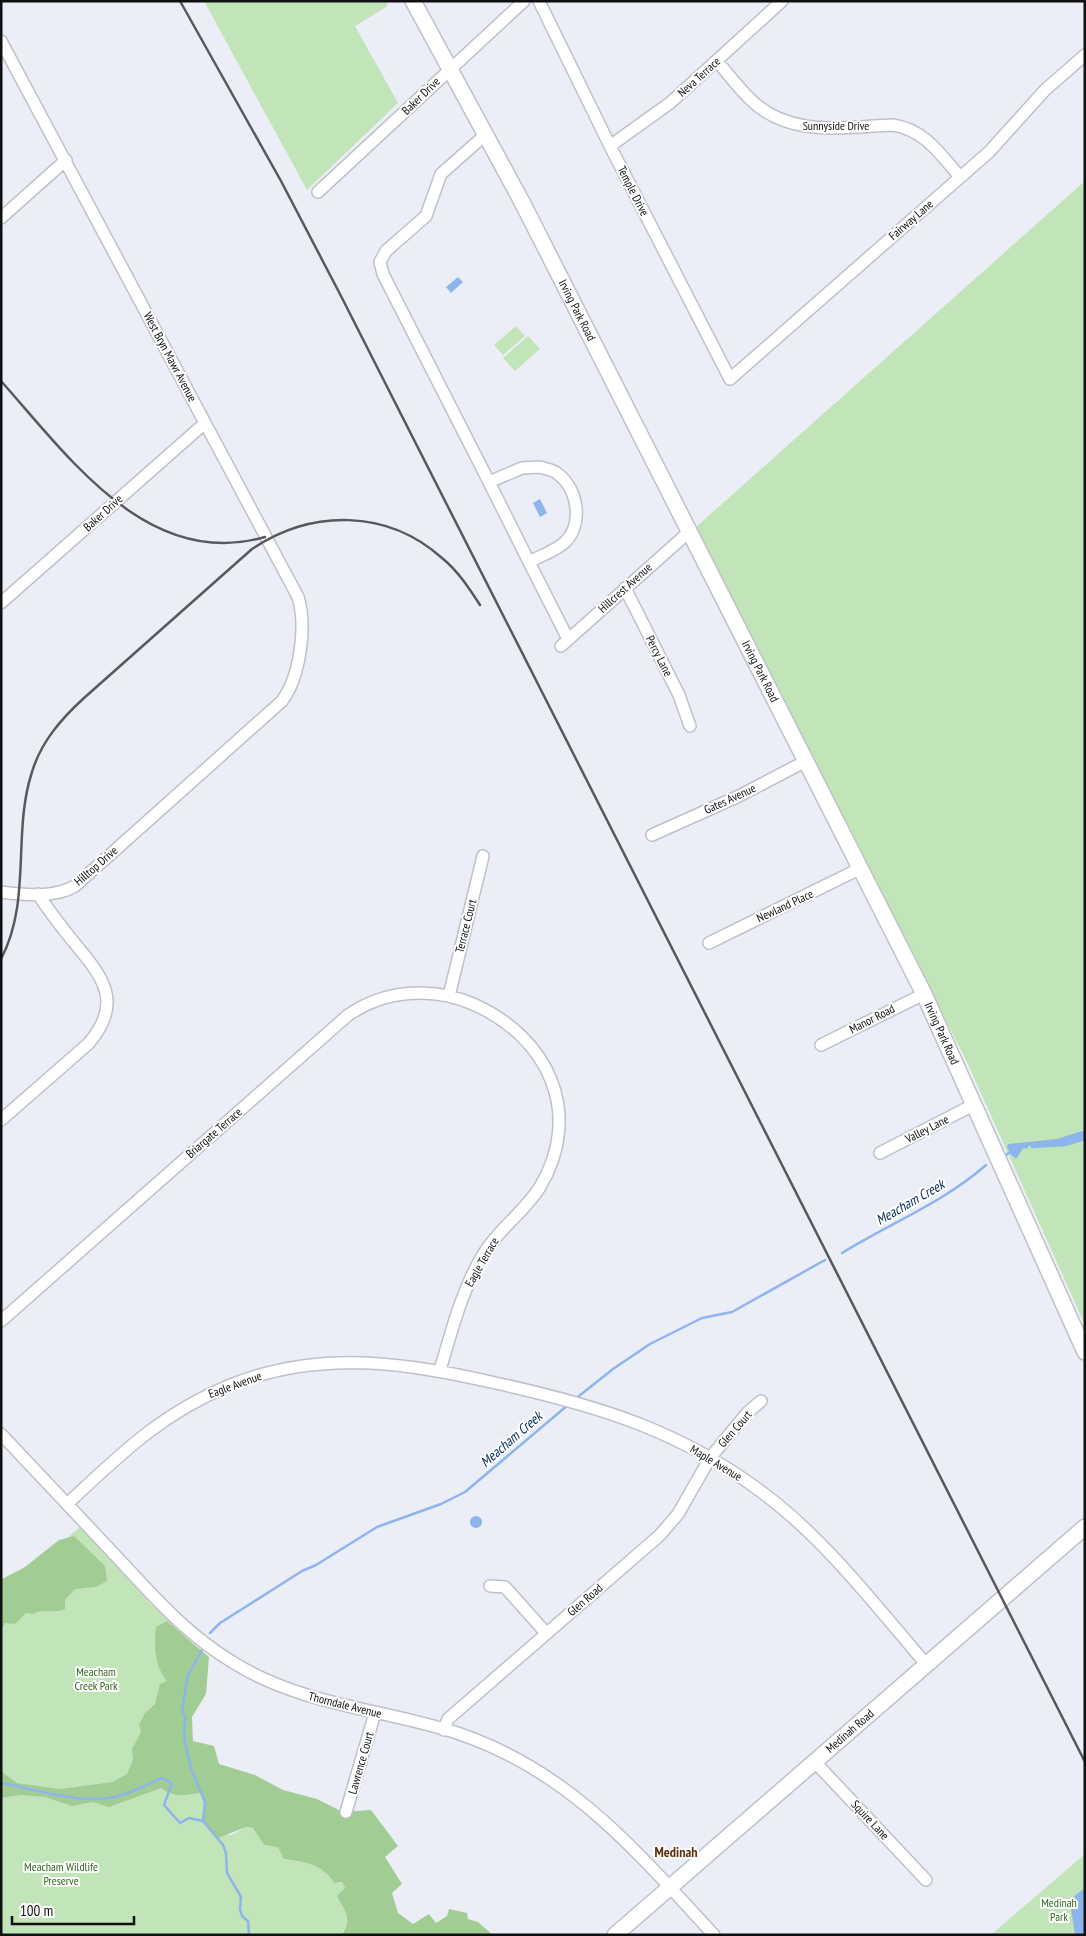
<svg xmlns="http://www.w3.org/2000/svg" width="1086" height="1936" font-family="'PT Sans Narrow',sans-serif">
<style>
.green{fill:#c2e4b9}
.forest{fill:#a1cd95}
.water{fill:#8db5eb}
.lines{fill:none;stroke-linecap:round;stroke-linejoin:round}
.stream{stroke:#8db5eb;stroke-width:2.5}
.minor-casing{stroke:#bfc1c9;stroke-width:14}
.major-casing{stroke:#bfc1c9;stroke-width:18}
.minor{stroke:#fff;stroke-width:11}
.major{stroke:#fff;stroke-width:15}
.rail{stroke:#58585d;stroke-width:2.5}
.labels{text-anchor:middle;stroke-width:4;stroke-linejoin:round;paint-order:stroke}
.street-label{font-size:12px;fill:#101013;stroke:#fff}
.park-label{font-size:12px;fill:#30671f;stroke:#fff}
.water-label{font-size:14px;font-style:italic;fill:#032b5a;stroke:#fff}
.neighbourhood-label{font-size:14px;font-weight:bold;fill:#5c300b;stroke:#fff}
</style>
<rect width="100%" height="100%" fill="#eceef7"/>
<path class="green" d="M204 1H386L388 6 355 26 398 103 307 190Z
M1085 181V1325L967 1062 696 527Z
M516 326 525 336 503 355 494 345Z
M528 336 540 349 515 371 503 358Z
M81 1526 150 1603 184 1635 185 1697 200 1793 205 1802 203 1821 212 1833 231 1835 246 1827 254 1828 264 1845 278 1846 284 1859C304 1862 323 1864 334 1883L342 1882 345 1888 338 1896C345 1911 353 1920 340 1935H1V1798L12 1796 25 1784 17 1783 1 1771V1595Z
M1085 1854V1935H992L993 1933Z"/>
<path class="forest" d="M74 1536 105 1566 107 1581 96 1587 75 1589 65 1600V1609C54 1614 45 1608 32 1614L26 1613 15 1624 5 1623 1 1629 2 1579 25 1567 59 1540Z
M167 1621 209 1657 206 1694 192 1717 193 1741 214 1746 219 1764 255 1775 283 1790 317 1799 343 1812 371 1810 398 1846 385 1857 402 1884 392 1893 398 1913 413 1924 429 1914 436 1923 447 1916 449 1909 467 1913 468 1919 478 1922 493 1935H341C353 1920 345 1911 337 1896L345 1888 342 1882 334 1883C323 1864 304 1862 284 1859L278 1847 264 1845 253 1828 246 1827 218 1838 203 1821 205 1802 200 1793C185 1795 174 1798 161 1788L109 1807 92 1802 72 1806 45 1797 21 1795 1 1798V1771L17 1783 60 1789 113 1782 127 1774 133 1760 132 1749 141 1732 139 1725 145 1713 155 1704 160 1684 167 1681C154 1665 154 1647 156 1627Z"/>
<path class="water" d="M458 277 463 282 451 293 446 287Z
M540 499 547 513 540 517 533 503Z
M1085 1130 1084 1140 1065 1145 1025 1146 1016 1157 1012 1156 1007 1147 1008 1144 1057 1139Z
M470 1522a6 6 0 1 1 12 0a6 6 0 1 1-12 0Z
M1085 1888V1935H1075L1070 1901 1073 1897Z"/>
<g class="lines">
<path class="stream" d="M1032 1147 1065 1145 1085 1139
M1006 1155 1010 1152 1016 1157 1022 1147H1027
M842 1253C890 1223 943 1203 986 1165
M574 1400 613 1369 650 1344 702 1318 732 1312 825 1260
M210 1633 220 1623 302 1571 316 1565 377 1527 441 1504 465 1492 568 1405
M202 1650 188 1675 182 1710 185 1717 184 1738 191 1769 205 1802 203 1821 223 1845 226 1853 227 1873 241 1897 240 1909 242 1916 248 1921 249 1935
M1 1783C33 1789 68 1800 100 1799 121 1799 143 1786 162 1778L172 1783 164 1805 180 1823 189 1818 203 1821"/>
<g class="minor-casing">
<path id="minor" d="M539 1 610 146 730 379 989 152 1045 90 1085 55
M1 41 298 597C307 626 300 677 282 701L75 886C55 898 24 895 1 892
M717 61C728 74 738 87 750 99 789 138 843 127 893 125 925 130 940 154 960 177
M485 135 441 174 426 216 386 251 380 262 383 274 489 482
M610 146 670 103 782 1
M318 192 524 1
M1 218 66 160
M540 467C546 469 554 470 558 474 578 489 584 525 564 543 555 551 540 556 529 562L489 482 522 468Z
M529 562 568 639
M625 588 679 695 690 726
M1 603 205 423
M561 646 690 531
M652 835 739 796 806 761
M709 943 861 868
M449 996 483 856
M821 1045 924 994
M1 1120 88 1044C125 1002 102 976 72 940 60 925 48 910 38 894
M880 1153 975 1104
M1 1321 347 1016C383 990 432 986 473 1004 548 1037 584 1113 540 1187 525 1211 500 1228 484 1253 462 1289 452 1330 440 1370
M1 1434C39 1474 77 1515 115 1555 152 1595 187 1635 234 1663 303 1706 385 1709 460 1734 571 1772 637 1852 714 1935
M67 1504C120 1455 159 1415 228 1386 320 1348 407 1363 500 1384 599 1406 681 1431 763 1493 826 1540 875 1605 926 1664
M490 1586 505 1587 546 1633
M444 1730 448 1719 660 1535 678 1514 710 1458 747 1413 761 1401
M814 1761 926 1880
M346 1812 375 1713"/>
</g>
<g class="major-casing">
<g id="major">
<path id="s1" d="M413 1 522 202 924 994 1085 1352"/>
<path id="s2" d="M615 1935 1085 1527"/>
</g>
</g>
<use href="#minor" class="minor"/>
<use href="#major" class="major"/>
<path class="rail" d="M180 1 281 181 341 296 1085 1762
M1 381C68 456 148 571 265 537
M1 959C32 900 12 833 32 772 41 742 61 719 84 698L252 549C312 509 387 509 442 558 458 571 469 588 480 605"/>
</g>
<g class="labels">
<g class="street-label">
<text transform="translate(699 77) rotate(-42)" y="4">Neva Terrace</text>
<text transform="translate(421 96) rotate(-44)" y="4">Baker Drive</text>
<text x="836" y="130">Sunnyside Drive</text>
<text transform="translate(633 191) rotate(63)" y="4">Temple Drive</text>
<text transform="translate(911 220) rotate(-41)" y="4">Fairway Lane</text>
<text dy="4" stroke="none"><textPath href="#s1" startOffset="350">Irving Park Road</textPath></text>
<text transform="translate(170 357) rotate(62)" y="4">West Bryn Mawr Avenue</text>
<text transform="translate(103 513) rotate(-42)" y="4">Baker Drive</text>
<text transform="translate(625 588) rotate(-42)" y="4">Hillcrest Avenue</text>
<text transform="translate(659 656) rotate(63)" y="4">Percy Lane</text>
<text dy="4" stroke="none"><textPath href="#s1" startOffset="755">Irving Park Road</textPath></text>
<text transform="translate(730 799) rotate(-25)" y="4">Gates Avenue</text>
<text transform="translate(96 866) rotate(-41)" y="4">Hilltop Drive</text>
<text transform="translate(785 906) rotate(-25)" y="4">Newland Place</text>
<text transform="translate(466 926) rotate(-76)" y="4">Terrace Court</text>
<text transform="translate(872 1019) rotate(-27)" y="4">Manor Road</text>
<text dy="4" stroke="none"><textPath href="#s1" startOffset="1160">Irving Park Road</textPath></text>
<text transform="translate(927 1129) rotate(-27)" y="4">Valley Lane</text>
<text transform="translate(214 1133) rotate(-41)" y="4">Briargate Terrace</text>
<text transform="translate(482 1262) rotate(-60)" y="4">Eagle Terrace</text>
<text transform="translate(235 1385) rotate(-20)" y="4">Eagle Avenue</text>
<text transform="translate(735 1429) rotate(-49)" y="4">Glen Court</text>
<text transform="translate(716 1463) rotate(31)" y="4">Maple Avenue</text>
<text transform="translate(585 1600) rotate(-41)" y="4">Glen Road</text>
<text transform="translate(345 1705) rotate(14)" y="4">Thorndale Avenue</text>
<text dy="4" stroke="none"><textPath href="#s2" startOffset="311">Medinah Road</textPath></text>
<text transform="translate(361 1763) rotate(-74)" y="4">Lawrence Court</text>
<text transform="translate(870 1820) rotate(47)" y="4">Squire Lane</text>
</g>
<g class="park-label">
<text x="96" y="1676">Meacham<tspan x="96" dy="14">Creek Park</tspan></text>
<text x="61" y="1871">Meacham Wildlife<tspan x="61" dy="14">Preserve</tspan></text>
<text x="1059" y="1907">Medinah<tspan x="1059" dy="14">Park</tspan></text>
</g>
<g class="water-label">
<text transform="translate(910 1202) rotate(-30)" y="5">Meacham Creek</text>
<text transform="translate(511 1439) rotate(-41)" y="5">Meacham Creek</text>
</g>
<g class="neighbourhood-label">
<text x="676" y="1857">Medinah</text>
</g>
</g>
<rect width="1086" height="1936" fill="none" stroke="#101013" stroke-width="5"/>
<path d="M12 1916v8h122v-8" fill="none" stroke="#101013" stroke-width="2.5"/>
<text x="20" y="1916" font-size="15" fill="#101013" stroke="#ffffff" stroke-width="4" paint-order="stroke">100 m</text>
</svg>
